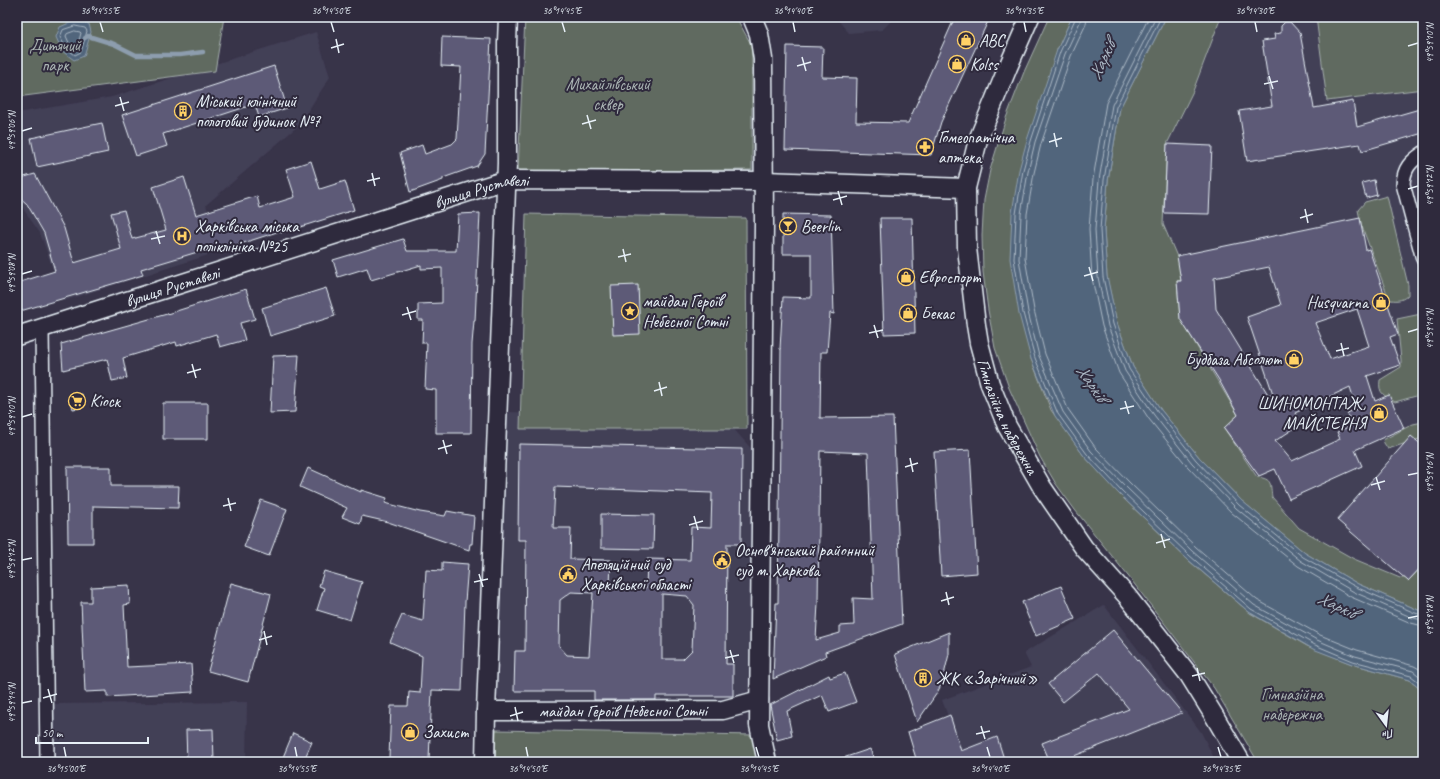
<svg xmlns="http://www.w3.org/2000/svg" width="1440" height="779" font-family="Caveat,sans-serif">
<style>
.built{fill:#433f57}
.green{fill:#606b60;stroke:#a4aeac}
.water{fill:#51657c;stroke:#8d9dae}
.lines{fill:none;stroke-linecap:round;stroke-linejoin:round}
.shore{stroke:#acb9c6;stroke-width:1}
.stream{stroke:#8d9dae;stroke-width:4.5}
.building{fill:#5d5a77;stroke:#e8f1f8;fill-rule:evenodd}
.street-casing{stroke:#e8f1f8;stroke-width:16}
.secondary-casing{stroke:#e8f1f8;stroke-width:21}
.street{stroke:#2f2a3d;stroke-width:13}
.secondary{stroke:#2f2a3d;stroke-width:18}
.ticks{fill:none;stroke:#e8f1f8;stroke-width:1.5}
.labels{text-anchor:middle;stroke-width:4;stroke-linejoin:round;paint-order:stroke}
.poi-label{font-size:17px;fill:#e8f1f8;stroke:#2f2a3d;text-anchor:start}
.park-label{font-size:17px;fill:#abb5b4;stroke:#2f2a3d}
.street-label{font-size:17px;fill:#e8f1f8;stroke:#2f2a3d}
.water-label{font-size:18px;font-style:italic;fill:#acb9c6;stroke:#2f2a3d}
.neatline{fill:none;stroke:#e8f1f8;stroke-width:1.5}
.ticks-label{font-size:10px;text-anchor:middle;fill:#e8f1f8}
</style>
<rect width="100%" height="100%" fill="#383449"/>
<filter id="ink" filterUnits="userSpaceOnUse"><feTurbulence type="fractalNoise" baseFrequency=".025" numOctaves="2"/><feDisplacementMap in="SourceGraphic" scale="8" xChannelSelector="R" yChannelSelector="G"/><feConvolveMatrix kernelMatrix="1 2 1 2 8 2 1 2 1" color-interpolation-filters="sRGB"/></filter>
<g filter="url(#ink)">
<path class="built" d="M835 17H895L882 30 849 33Z
M1166 17H1423V147L1403 160 1397 179 1423 282V612L1305 553 1117 323 1107 276 1104 230 1108 181 1113 149 1120 108Z
M316 32 330 77 298 126 206 205 221 251 64 301 40 233 17 200V177L24 174 17 150V113L112 97Z
M1423 160V228L1407 171Z
M505 412 724 418 755 453 751 688 729 704 507 706 496 696Z
M1104 605 1201 732 1216 762H1005L996 737 961 751 942 700 1031 667 1024 653Z
M247 702 246 762H54L52 704Z"/>
<path class="green" d="M17 17H224L215 71 17 97Z
M525 17H736L752 46V170L518 172Z
M1049 17H1072L1057 50 1031 359 1051 410 1084 456 1124 499 1188 560 1250 613 1307 646 1352 664 1410 680 1423 690V755L1412 762H1258L1214 688 1132 581 1075 510 1056 484 1040 457 1009 388 995 348 988 310 983 272 982 235 984 200 990 170 1006 118 1024 72Z
M1166 17H1221L1193 91 1167 144 1163 224 1187 280 1177 281 1180 318 1238 415 1224 428 1257 477C1273 479 1270 484 1272 497L1299 528 1354 559 1400 578H1411L1421 567H1423V612L1358 584 1305 553 1242 501 1199 457 1161 410 1133 367 1117 323 1107 278 1104 230 1108 181 1120 108Z
M1316 17H1423V89L1327 101Z
M1387 196 1408 285V295C1403 300 1398 301 1391 300L1386 291 1361 224 1358 210 1365 202Z
M526 214 746 218 747 429H520Z
M1421 314 1423 315V394L1395 402C1384 395 1378 394 1380 380L1401 367V360L1397 319Z
M1423 422V439L1422 438 1388 449 1384 443 1383 440 1413 424Z
M496 730 753 735 759 762H495Z"/>
<path class="water" d="M1072 17H1166L1120 108 1108 181 1104 230 1107 276 1117 323 1133 367 1161 410 1199 457 1242 501 1305 553 1358 584 1423 612V690L1410 680 1352 664 1313 649 1249 612 1186 558 1119 494 1084 456 1055 416 1031 359 1019 314 1010 259 1012 213 1019 170 1027 140 1057 50Z
M74 21 89 24 91 32 84 56 74 60 62 51 56 37 60 27Z"/>
<g class="lines">
<path class="shore" d="M1076 17 1060 52 1031 141 1023 170 1016 214 1014 259 1023 313 1035 358 1058 414 1087 454 1122 491 1189 555 1251 609 1315 645 1353 661 1411 676 1423 685
M1081 17 1080 22 1065 54 1035 142 1028 172 1021 214 1019 259 1028 312 1039 356 1063 412 1091 451 1126 487 1192 551 1254 605 1317 640 1355 656 1413 671 1423 679
M1087 17 1086 24 1071 56 1041 144 1034 173 1027 214 1025 258 1034 310 1045 354 1068 409 1095 447 1130 483 1196 547 1257 600 1320 635 1357 650 1414 666 1423 671
M1149 17 1106 103 1093 179 1089 229 1092 278 1102 326 1119 373 1149 419 1188 467 1232 513 1298 566 1351 597 1411 623 1423 626
M1156 17 1112 105 1099 180 1095 230 1098 277 1108 326 1125 371 1154 415 1192 463 1236 508 1301 561 1354 592 1413 618 1423 620
M1161 17 1116 107 1104 180 1100 230 1103 277 1113 324 1129 369 1158 412 1196 460 1239 505 1303 557 1356 587 1415 613 1423 615
M75 26 85 28 87 31 81 52 75 55 66 48 60 37 63 30Z
M75 31 80 32 81 33 77 48 75 49 70 45 66 36 67 34Z"/>
<path class="stream" d="M85 38 88 36 114 44 136 55H180L203 52"/>
</g>
<path class="building" d="M955 17H990L941 122 931 155 785 150 787 46 823 47 822 77 857 78 856 122 908 123Z
M1285 22H1290L1300 33 1314 108 1353 101 1357 127 1423 108V133L1362 151 1360 144 1247 161 1239 111 1272 106 1262 41 1275 39 1274 34 1281 33V26Z
M442 37 491 39 485 154 477 166 443 178V180L410 192 400 153 422 145 425 154 452 144 457 139 461 67 441 66Z
M274 66 287 108 259 117 255 104 163 134 167 146 136 156 122 115Z
M102 123 108 152 37 167 31 138Z
M1167 144 1212 146 1209 214 1164 213Z
M311 161 320 189 345 181 354 210 281 233 280 231 225 249 224 244 141 269 143 275 17 312V283L55 271 44 233 27 204 17 195V179L35 174 64 228 74 263 121 249 111 213 124 210 132 239 166 230 153 187 184 177 196 215 257 196 260 208 295 197 286 169Z
M1374 180 1377 195 1366 198 1362 183Z
M480 213 475 321H474L472 344 471 433H436V390L425 389 427 343H422L423 320H418V304L442 303V268L421 269V265L371 280 367 268 338 277 333 260 403 239 407 251H456L458 214Z
M783 214 831 215 834 314 830 313 827 352H821L820 418 893 417 902 624 825 652 826 656 773 679 776 603H778L781 349H780L783 297 811 298V254H783ZM820 451 868 453 873 599 853 598 854 625 840 626V633L816 640 818 603Z
M880 218H912L915 333 884 334Z
M1360 218 1366 250 1369 249 1398 334 1390 337 1400 365 1367 376 1375 401 1389 395 1404 428 1355 450 1362 466 1289 499 1275 469 1259 476 1224 428 1238 415 1219 380 1180 319 1177 281H1181L1177 256ZM1269 267 1281 305 1247 317 1273 394 1269 396 1216 309 1214 278ZM1357 309 1369 346 1330 359 1315 323ZM1350 387 1357 409 1347 413 1353 425 1337 432 1340 439 1292 461 1275 441 1301 424 1295 413Z
M638 285 640 334 613 335 611 286Z
M326 288 335 316 270 336 262 308Z
M246 289 255 319 240 323 245 340 220 347 216 334 177 346 176 342 123 358 127 378 112 381 107 359 63 370 61 344 167 314Z
M299 355 295 412 270 413 273 356Z
M82 394 84 407 73 409 70 396Z
M163 403H208V439H163Z
M1411 436 1423 446V565L1408 581 1337 520Z
M519 444 742 449 741 544H727L726 664H733V696H656V700H594V691H514L515 651H525L526 540H518ZM555 487 712 493 711 528 691 527 690 560 647 559 646 588 610 587 611 560 570 559 571 528H553ZM571 592 593 593 589 656 567 655 559 646 560 600ZM662 594 687 596 694 605 692 650 683 659H662Z
M970 450 977 573 941 576 934 452Z
M67 467H111V486H179L178 508 93 506V543H68Z
M308 468 361 492V490L387 498 385 503 420 512 445 516 447 511 474 516 472 544H470L469 550 388 522 362 516 360 524 342 517 347 508 300 487Z
M261 500 287 509 269 556 244 547Z
M601 514 654 515 653 549 601 548Z
M442 562 468 564 465 602 462 691 432 690 429 760 389 758 391 706H408L409 692 420 693 422 656 390 642 402 615 423 621 426 570 442 571Z
M324 571 362 582 350 620 317 610 324 588 319 586Z
M231 583 271 594 248 682 208 671Z
M129 585 130 604 124 605 127 667 191 664 193 692 107 697V691L85 692 81 602H91V587Z
M1061 586 1075 619 1036 636 1022 602Z
M1113 630 1182 713 1059 762H1050L1042 743 1129 709 1099 673 1063 702 1048 684Z
M949 632V654L942 683 937 693 917 722 895 654Z
M845 673 856 702 829 712 822 695 787 711 792 736 777 740 770 705 829 675 830 678Z
M950 715 961 751 997 737 1005 762H917L908 732Z
M213 729 214 762H187L186 730Z
M293 733 312 742 303 762H281Z
M870 749 875 762H837V760Z"/>
<g class="lines">
<g class="street-casing">
<path id="street" d="M1423 153C1410 162 1404 168 1403 184L1423 259
M42 328 47 762"/>
</g>
<g class="secondary-casing">
<g id="secondary">
<path d="M752 17 759 34 763 59 764 224 759 725 767 762"/>
<path id="s1" d="M1030 17 1008 67 978 140 966 188 967 248 976 325 979 343 990 384 1007 426 1042 487 1084 548 1127 596 1189 675 1215 717 1241 762"/>
<path id="s2" d="M17 336 506 180 764 181 966 188"/>
<path id="s3" d="M486 711 723 710 759 700"/>
<path d="M485 762 486 711 507 163V43L508 17"/>
</g>
</g>
<use href="#street" class="street"/>
<use href="#secondary" class="secondary"/>
</g>
</g>
<path class="ticks" d="M100 22 103 32M331 22 334 32M562 22 565 32M793 22 795 32M1024 22 1026 32M1255 22 1257 32M336 39 339 53M1408 46 1418 43M331 48 344 44M802 57 806 71M797 66 811 62M1269 76 1273 89M1264 84 1278 81M120 97 124 111M115 106 129 102M587 115 591 129M582 124 596 120M22 131 32 128M1054 133 1057 147M1049 142 1062 138M372 173 375 186M367 181 380 178M1408 189 1418 186M838 191 842 205M833 200 847 196M1305 209 1308 223M1300 218 1313 214M156 231 160 244M151 239 165 236M623 249 626 262M618 257 631 254M1089 267 1093 281M22 274 32 271M1084 276 1098 272M407 307 411 320M402 315 416 311M874 325 878 338M1408 332 1418 329M869 333 883 330M1341 343 1344 356M1336 351 1349 348M192 364 196 378M187 373 201 369M659 382 662 396M654 391 667 387M1125 401 1129 414M1120 409 1134 406M22 417 32 414M443 440 447 454M438 449 452 445M910 458 913 472M905 467 918 463M1408 475 1418 473M1376 477 1380 490M1371 485 1385 481M228 498 231 511M223 506 236 503M694 516 698 530M689 525 703 521M1161 534 1165 548M1156 543 1170 539M22 560 32 558M479 574 483 587M474 582 488 579M946 592 949 605M941 601 954 597M1408 618 1418 616M264 631 267 645M259 640 272 636M730 650 734 663M725 658 739 655M1197 668 1200 681M1192 676 1205 673M48 689 52 703M43 698 57 694M22 703 32 701M515 707 518 721M510 716 523 712M981 726 985 739M976 734 990 731M64 747 66 757M295 747 297 757M526 747 528 757M756 747 759 757M987 747 990 757M1218 747 1221 757"/>
<defs>
<g id="shop-ring" transform="scale(0.9)"><circle r="9.5" fill="#2f2a3d" stroke="#ffd166" stroke-width="1.5"/><path d="M-5-2.5h2.3a2.7 3.5 0 0 1 5.4 0H5L5.5 6h-11ZM-1.5-2.5h3a1.5 2.3 0 0 0-3 0Z" fill="#ffd166"/></g>
<g id="building-ring" transform="scale(0.9)"><circle r="9.5" fill="#2f2a3d" stroke="#ffd166" stroke-width="1.5"/><path d="M-4-6H4V6H1V3H-1V6H-4ZM-2.5-4.3h1.7v1.8h-1.7ZM.8-4.3h1.7v1.8H.8ZM-2.5-1h1.7V.8h-1.7ZM.8-1h1.7V.8H.8Z" fill="#ffd166"/></g>
<g id="pharmacy-ring" transform="scale(0.9)"><circle r="9.5" fill="#2f2a3d" stroke="#ffd166" stroke-width="1.5"/><path d="M-2-6h4v4h4v4h-4v4h-4v-4h-4v-4h4Z" fill="#ffd166"/></g>
<g id="bar-ring" transform="scale(0.9)"><circle r="9.5" fill="#2f2a3d" stroke="#ffd166" stroke-width="1.5"/><path d="M-6-5H6L.8 .8V4.5H3.5V6h-7V4.5H-.8V.8Z" fill="#ffd166"/></g>
<g id="hospital-ring" transform="scale(0.9)"><circle r="9.5" fill="#2f2a3d" stroke="#ffd166" stroke-width="1.5"/><path d="M-5-5h3v3.5h4V-5h3V5h-3V1.5h-4V5h-3Z" fill="#ffd166"/></g>
<g id="sight-ring" transform="scale(0.9)"><circle r="9.5" fill="#2f2a3d" stroke="#ffd166" stroke-width="1.5"/><path d="M0-6L1.8-2.2L6-1.7L2.9 1.2L3.7 5.4L0 3.3L-3.7 5.4L-2.9 1.2L-6-1.7L-1.8-2.2Z" fill="#ffd166"/></g>
<g id="supermarket-ring" transform="scale(0.9)"><circle r="9.5" fill="#2f2a3d" stroke="#ffd166" stroke-width="1.5"/><path d="M-6-5.5h2.5l.6 2H6L4.5 2H-2.5L-4.4-4H-6ZM-1.5 3.2a1.3 1.3 0 1 0 .1 0ZM3 3.2a1.3 1.3 0 1 0 .1 0Z" fill="#ffd166"/></g>
<g id="civic-ring" transform="scale(0.9)"><circle r="9.5" fill="#2f2a3d" stroke="#ffd166" stroke-width="1.5"/><path d="M-.6-6.5H3V-4.5H.6V-3L4-1V1h2V6H-6V1h2V-1L-.6-3ZM-1.2 2.5V6h2.4V2.5Z" fill="#ffd166"/></g>
</defs>
<g fill-rule="evenodd">
<use href="#shop-ring" x="966" y="40"/>
<use href="#shop-ring" x="957" y="64"/>
<use href="#building-ring" x="183" y="111"/>
<use href="#pharmacy-ring" x="925" y="147"/>
<use href="#bar-ring" x="788" y="226"/>
<use href="#hospital-ring" x="182" y="236"/>
<use href="#shop-ring" x="906" y="277"/>
<use href="#shop-ring" x="1381" y="302"/>
<use href="#sight-ring" x="630" y="311"/>
<use href="#shop-ring" x="908" y="313"/>
<use href="#shop-ring" x="1294" y="359"/>
<use href="#supermarket-ring" x="77" y="401"/>
<use href="#shop-ring" x="1379" y="413"/>
<use href="#civic-ring" x="722" y="560"/>
<use href="#civic-ring" x="568" y="574"/>
<use href="#building-ring" x="923" y="678"/>
<use href="#shop-ring" x="410" y="732"/>
</g>
<g class="labels">
<g class="poi-label">
<text x="979" y="46">ABC</text>
<text x="970" y="70">Kolss</text>
<text x="196" y="107">Міський клінічний<tspan x="196" dy="20">пологовий будинок №7</tspan></text>
<text x="938" y="143">Гомеопатічна<tspan x="938" dy="20">аптека</tspan></text>
<text x="195" y="232">Харківська міська<tspan x="195" dy="20">поліклініка №25</tspan></text>
<text x="801" y="232">Beеrlin</text>
<text x="919" y="283">Евроспорт</text>
<text x="643" y="307">майдан Героїв<tspan x="643" dy="20">Небесної Сотні</tspan></text>
<text x="1368" y="308" text-anchor="end">Husqvarna</text>
<text x="921" y="319">Бекас</text>
<text x="1281" y="365" text-anchor="end">Будбаза Абсолют</text>
<text x="90" y="407">Кіоск</text>
<text x="1366" y="409" text-anchor="end">ШИНОМОНТАЖ,<tspan x="1366" dy="20">МАЙСТЕРНЯ</tspan></text>
<text x="735" y="556">Основ'янський районний<tspan x="735" dy="20">суд м. Харкова</tspan></text>
<text x="581" y="570">Апеляційний суд<tspan x="581" dy="20">Харківської області</tspan></text>
<text x="936" y="684">ЖК «Зарічний»</text>
<text x="423" y="738">Захист</text>
</g>
<g class="park-label">
<text x="55" y="51">Дитячий<tspan x="55" dy="20">парк</tspan></text>
<text x="608" y="90">Михайлівський<tspan x="608" dy="20">сквер</tspan></text>
<text x="1292" y="700">Гімназійна<tspan x="1292" dy="20">набережна</tspan></text>
</g>
<g class="street-label">
<text dy="6" stroke="none"><textPath href="#s2" startOffset="487">вулиця Руставелі</textPath></text>
<text dy="6" stroke="none"><textPath href="#s2" startOffset="163">вулиця Руставелі</textPath></text>
<text dy="6" stroke="none"><textPath href="#s1" startOffset="418">Гімназійна набережна</textPath></text>
<text dy="6" stroke="none"><textPath href="#s3" startOffset="137">майдан Героїв Небесної Сотні</textPath></text>
</g>
<g class="water-label">
<text transform="translate(1102 60) rotate(-65)" y="6">Харків</text>
<text transform="translate(1092 383) rotate(55)" y="6">Харків</text>
<text transform="translate(1337 605) rotate(25)" y="6">Харків</text>
</g>
</g>
<rect width="1440" height="779" fill="none" stroke="#2f2a3d" stroke-width="44"/>
<g transform="translate(1386 725) rotate(165)" stroke="#2f2a3d" stroke-width="3" paint-order="stroke">
<path d="M0-3L7 15L0 10L-7 15Z" fill="#e8f1f8"/>
<text y="-6" font-size="11" font-weight="bold" text-anchor="middle" fill="#e8f1f8">Пн</text>
</g>
<path d="M36 737v6h112v-6" fill="none" stroke="#e8f1f8" stroke-width="2"/>
<text x="42" y="737" font-size="12" fill="#e8f1f8" stroke="#2f2a3d" stroke-width="3" paint-order="stroke">50 m</text>
<rect x="22" y="22" width="1396" height="735" class="neatline"/>
<g class="ticks-label">
<text x="100" y="14">36°14'55"E</text>
<text x="331" y="14">36°14'50"E</text>
<text x="562" y="14">36°14'45"E</text>
<text x="793" y="14">36°14'40"E</text>
<text x="1024" y="14">36°14'35"E</text>
<text x="1255" y="14">36°14'30"E</text>
<text transform="translate(1429 43) rotate(-90)" y="4">49°59'10"N</text>
<text transform="translate(11 131) rotate(-90)" y="4">49°59'06"N</text>
<text transform="translate(1429 186) rotate(-90)" y="4">49°59'12"N</text>
<text transform="translate(11 274) rotate(-90)" y="4">49°59'08"N</text>
<text transform="translate(1429 329) rotate(-90)" y="4">49°59'14"N</text>
<text transform="translate(11 417) rotate(-90)" y="4">49°59'10"N</text>
<text transform="translate(1429 473) rotate(-90)" y="4">49°59'16"N</text>
<text transform="translate(11 560) rotate(-90)" y="4">49°59'12"N</text>
<text transform="translate(1429 616) rotate(-90)" y="4">49°59'18"N</text>
<text transform="translate(11 703) rotate(-90)" y="4">49°59'14"N</text>
<text x="66" y="772">36°15'00"E</text>
<text x="297" y="772">36°14'55"E</text>
<text x="528" y="772">36°14'50"E</text>
<text x="759" y="772">36°14'45"E</text>
<text x="990" y="772">36°14'40"E</text>
<text x="1221" y="772">36°14'35"E</text>
</g>
</svg>
